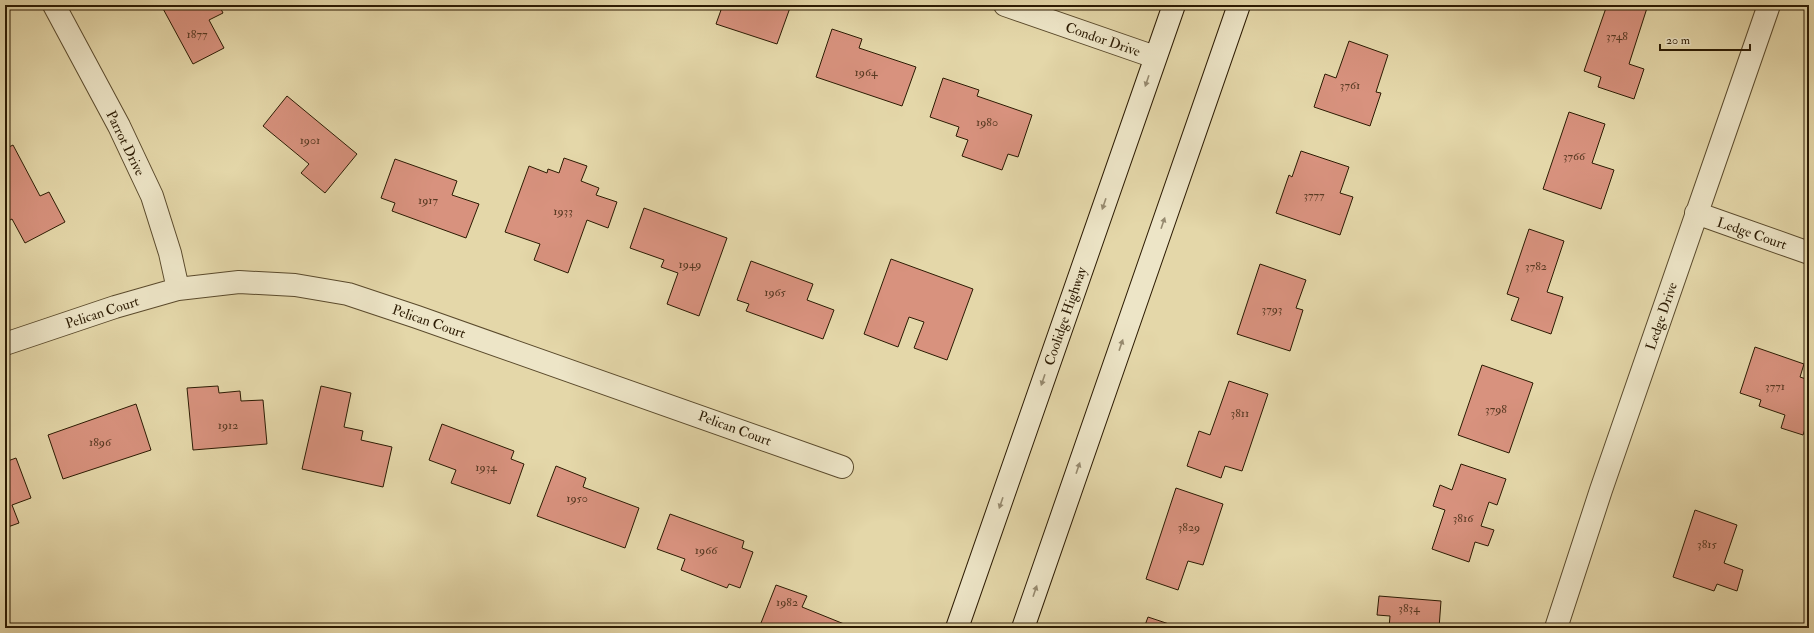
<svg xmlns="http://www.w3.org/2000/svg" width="1814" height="633" font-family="'IM FELL Double Pica',serif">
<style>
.building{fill:#d8927e;stroke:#2c1b03}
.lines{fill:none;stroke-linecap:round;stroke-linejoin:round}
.street-casing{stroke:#5a4a2c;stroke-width:24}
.secondary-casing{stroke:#2c1b03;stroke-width:24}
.street{stroke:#ede5c7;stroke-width:22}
.secondary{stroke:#ede5c7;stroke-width:22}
.oneway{fill:#968a6f}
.labels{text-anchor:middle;stroke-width:3.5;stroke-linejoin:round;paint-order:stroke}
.number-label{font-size:12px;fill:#573922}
.street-label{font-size:14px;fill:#2c1b03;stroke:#ede5c7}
</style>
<rect width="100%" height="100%" fill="#e4d7a9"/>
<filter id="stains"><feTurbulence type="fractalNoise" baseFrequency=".005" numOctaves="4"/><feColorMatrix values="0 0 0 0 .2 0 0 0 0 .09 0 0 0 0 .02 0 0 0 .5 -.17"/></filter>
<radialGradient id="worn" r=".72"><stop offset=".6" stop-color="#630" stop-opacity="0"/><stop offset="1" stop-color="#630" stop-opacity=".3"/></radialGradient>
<path class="building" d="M161 5H219L223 13 209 20 224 48 193 64Z
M706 5H791L777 44 716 24 721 10Z
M1607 5H1637L1647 8 1629 64 1644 69 1634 99 1598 87 1601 77 1584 71Z
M832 29 862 39 859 48 916 67 902 106 816 77Z
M1349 41 1388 55 1376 92 1381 93 1370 126 1314 107 1325 74 1336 78Z
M943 78 979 90 977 96 1032 115 1018 157 1008 154 1002 170 962 156 968 140 956 136 959 127 930 117Z
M287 96 357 154 325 193 301 173 309 164 263 126Z
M1569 112 1605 124 1592 163 1614 170 1601 209 1543 189Z
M13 145 40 196 49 192 65 222 25 243 12 219 6 222 5 220V149Z
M1301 151 1349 167 1340 193 1353 197 1340 235 1276 213 1289 175 1292 177Z
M564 158 587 166 581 181 599 188 596 195 617 202 608 228 587 220 568 273 534 260 540 244 505 232 529 166 547 173 548 169 559 173Z
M395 159 457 181 452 195 479 204 466 238 392 211 395 203 381 198Z
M644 208 727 238 699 316 667 304 678 273 661 267 664 260 630 248Z
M1529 229 1564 241 1547 292 1563 297 1551 334 1511 320 1519 298 1507 294Z
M891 259 973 289 947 360 914 348 924 322 909 317 898 347 864 334Z
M751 261 813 284 807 300 834 310 823 339 746 311 749 304 737 300Z
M1260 264 1306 280 1296 308 1303 310 1290 351 1237 334Z
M1755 347 1804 364 1800 377 1809 380V416L1803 435 1781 428 1785 415 1759 406 1761 400 1740 393Z
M1482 365 1533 383 1509 453 1458 435Z
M1229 381 1268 394 1242 471 1225 466 1221 478 1187 466 1199 431 1210 435Z
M218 386 219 393 240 391 241 401 263 400 267 444 193 450 187 388Z
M321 386 351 393 344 427 363 431 361 440 392 447 383 487 302 469Z
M136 404 151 450 63 479 48 435Z
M442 424 514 451 511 459 524 464 510 504 451 483 456 470 429 460Z
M16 458 31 498 12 505 19 523 5 528V462Z
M1461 464 1506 479 1497 505 1489 502 1481 526 1494 530 1488 546 1475 542 1469 562 1432 549 1445 510 1433 506 1440 485 1452 490Z
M556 466 586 478 583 487 639 508 625 548 537 516Z
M1176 488 1223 504 1203 565 1188 561 1178 590 1146 579Z
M1695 510 1737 525 1724 563 1743 570 1737 591 1717 584 1714 591 1673 577Z
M670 514 744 541 742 548 753 552 740 588 729 584 727 588 681 570 685 559 657 549Z
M776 585 807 596 802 607 854 628H759Z
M1379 596 1441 601 1439 628H1389L1390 616 1377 615Z
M1148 617 1181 628H1144Z"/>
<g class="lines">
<g class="street-casing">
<path id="street" d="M54 5 119 126 152 196 170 253 178 289
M1005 5 1155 57
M1696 213 1809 253
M5 344 115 307 178 289 239 282 295 285 348 294 417 317 842 467
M1556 628 1601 490 1769 5"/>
</g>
<g class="secondary-casing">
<path id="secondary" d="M957 628 1174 5
M1023 628 1239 5"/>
</g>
<use href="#street" class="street"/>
<use href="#secondary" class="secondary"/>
</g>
<defs><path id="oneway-solid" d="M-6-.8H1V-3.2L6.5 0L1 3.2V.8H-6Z"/></defs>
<g class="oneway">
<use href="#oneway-solid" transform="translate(1147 81) rotate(109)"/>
<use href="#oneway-solid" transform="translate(1104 204) rotate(109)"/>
<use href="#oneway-solid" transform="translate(1163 223) rotate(-71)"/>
<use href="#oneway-solid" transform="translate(1121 345) rotate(-71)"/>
<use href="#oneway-solid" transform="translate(1043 380) rotate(109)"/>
<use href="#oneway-solid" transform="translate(1078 468) rotate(-71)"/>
<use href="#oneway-solid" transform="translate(1001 503) rotate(109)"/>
<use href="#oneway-solid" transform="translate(1035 591) rotate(-71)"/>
</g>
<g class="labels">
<g class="number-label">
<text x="197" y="38">1877</text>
<text x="1617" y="40">3748</text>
<text x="866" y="76">1964</text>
<text x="1350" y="89">3761</text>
<text x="987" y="126">1980</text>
<text x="310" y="144">1901</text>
<text x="1574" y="160">3766</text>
<text x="1314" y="199">3777</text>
<text x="428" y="204">1917</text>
<text x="563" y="215">1933</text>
<text x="690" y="268">1949</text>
<text x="1536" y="270">3782</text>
<text x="775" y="296">1965</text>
<text x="1272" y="313">3793</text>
<text x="1775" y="390">3771</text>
<text x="1496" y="413">3798</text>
<text x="1240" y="417">3811</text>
<text x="228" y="429">1912</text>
<text x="100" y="446">1896</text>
<text x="486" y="471">1934</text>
<text x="577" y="502">1950</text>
<text x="1463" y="522">3816</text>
<text x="1189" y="531">3829</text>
<text x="1707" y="548">3815</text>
<text x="706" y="554">1966</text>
<text x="787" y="606">1982</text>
<text x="1409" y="612">3834</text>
</g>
<g class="street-label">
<text transform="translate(1103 39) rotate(19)" y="5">Condor Drive</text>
<text transform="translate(126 143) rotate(64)" y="5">Parrot Drive</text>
<text transform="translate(1752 233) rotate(19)" y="5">Ledge Court</text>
<text transform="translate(102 312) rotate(-18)" y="5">Pelican Court</text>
<text transform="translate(1065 316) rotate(-71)" y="5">Coolidge Highway</text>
<text transform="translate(1661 316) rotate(-71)" y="5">Ledge Drive</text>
<text transform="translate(429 321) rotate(19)" y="5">Pelican Court</text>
<text transform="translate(735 428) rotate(20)" y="5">Pelican Court</text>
</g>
</g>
<rect width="1814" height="633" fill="none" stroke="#e4d7a9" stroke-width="20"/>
<rect x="6" y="6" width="1802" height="621" fill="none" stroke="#2c1b03" stroke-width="2"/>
<rect x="10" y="10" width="1794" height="613" fill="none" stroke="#2c1b03"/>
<path d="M1660 44v6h90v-6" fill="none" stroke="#2c1b03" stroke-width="2"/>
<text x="1666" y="44" font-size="12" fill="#2c1b03" stroke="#ede5c7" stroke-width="3" paint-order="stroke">20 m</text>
<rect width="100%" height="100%" filter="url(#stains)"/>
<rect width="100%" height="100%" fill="url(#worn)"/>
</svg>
